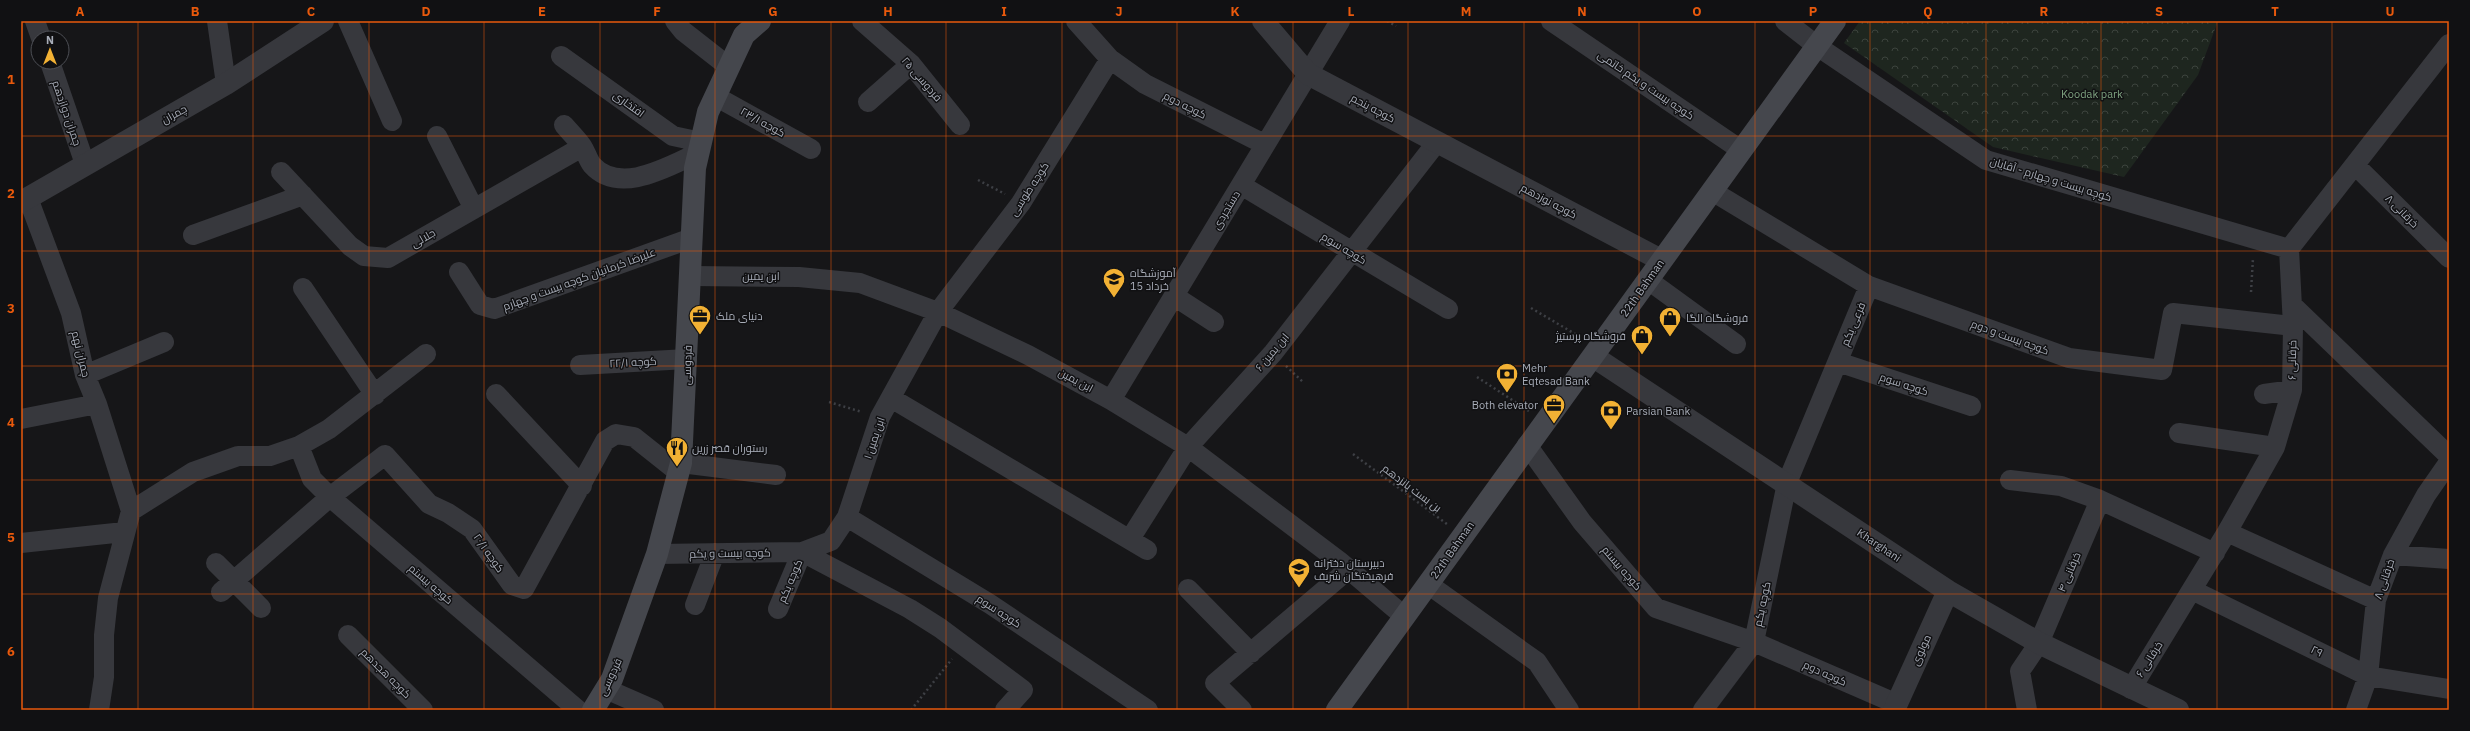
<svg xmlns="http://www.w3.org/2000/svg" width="2470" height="731" font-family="'IBM Plex Sans',Cairo,sans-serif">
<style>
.park{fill:url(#park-crowns)}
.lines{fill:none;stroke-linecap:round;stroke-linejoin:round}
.path{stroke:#3d3f44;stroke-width:2.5;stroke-dasharray:2 3;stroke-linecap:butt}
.minor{stroke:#37383d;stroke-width:20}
.tertiary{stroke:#37383d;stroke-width:22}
.secondary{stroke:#45474d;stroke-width:22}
.grid{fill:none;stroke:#e8590c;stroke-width:1;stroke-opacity:0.55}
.labels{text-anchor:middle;stroke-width:3;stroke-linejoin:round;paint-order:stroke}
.street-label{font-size:11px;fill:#a8adb8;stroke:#111113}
.park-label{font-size:11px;fill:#7fa381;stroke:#111113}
.poi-label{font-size:11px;fill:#a8adb8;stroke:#111113;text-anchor:start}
.neatline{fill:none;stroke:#e8590c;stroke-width:1.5}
.grid-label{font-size:13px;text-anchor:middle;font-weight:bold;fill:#e8590c}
</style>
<defs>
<pattern id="park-crowns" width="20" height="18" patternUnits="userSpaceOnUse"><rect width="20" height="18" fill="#1e261f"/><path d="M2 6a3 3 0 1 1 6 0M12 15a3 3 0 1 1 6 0" fill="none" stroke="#3c433d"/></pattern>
</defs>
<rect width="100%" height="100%" fill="#161618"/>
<path class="park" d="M1860 21H2218L2198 75 2124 177 1993 147 1844 43Z"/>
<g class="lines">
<path class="path" d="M1387 21 1396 26
M978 180 1005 194
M2251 292 2253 258
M1531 308 1582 338
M1286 366 1303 382
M1477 377 1529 411
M829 402 862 412
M1353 454 1447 524
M911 710 952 659"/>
<path class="minor" d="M35 21 41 38
M217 21 226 84
M348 21 392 121
M675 21 683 31 729 67
M862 21 911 64 960 125
M1076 21 1110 59 1145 84 1264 144
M1551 21 1741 150
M1785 21 1817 46 1986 160 2289 249
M561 56 673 136 701 142
M50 62 85 164
M715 96 811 149
M868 102 911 64
M564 125C570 132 577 139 582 146 586 152 588 160 592 165 620 196 669 166 698 153
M437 136 474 209
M2355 165 2449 258
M281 172 350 246 364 256 388 258 582 147
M1241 185 1448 309
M1712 191 1869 286 2069 358 2162 370 2173 313 2293 326
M28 198 71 313 85 375 97 404 131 511
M193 235 303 195
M459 272 480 305 494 309 692 238
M691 276 799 277 860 283 938 312 1028 355 1111 400 1188 447 1339 561 1405 617
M1648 280 1736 344
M303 288 375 395
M1174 296 1214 322
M2292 305 2449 456
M1838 362 1971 406
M580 365 687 359
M85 375 164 342
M496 394 582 486
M2264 394 2292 390
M891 398 1147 550
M1111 400 1340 21
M21 419 97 404
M2179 433 2275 447
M1527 445 1582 522 1656 608 1754 642 1897 704
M299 446 312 479 330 497 578 710
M681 463 776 475
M2010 480 2061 486 2100 500 2215 553
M847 517 990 604 1148 710
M2227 532 2376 600
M1130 539 1188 447 1273 353 1437 142
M21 543 124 532
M802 552 910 609 940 628 1023 690 1005 710
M657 554 802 552 831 541 847 517 880 417 938 312 1021 203 1110 59
M2393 555 2449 559
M216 563 261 608
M1428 584 1537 662 1569 710
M1188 589 1251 653
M2192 590 2368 676 2449 689
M221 592 330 497 385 455 429 504 448 513 472 529 512 585 524 589 605 441 616 434 634 437 678 472
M695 605 715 553
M778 609 802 552
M348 635 423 710
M606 689 654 710
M2131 689 2227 532 2275 447 2292 390 2293 326 2289 249 2449 44
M99 710 104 677V635L108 598 131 511 193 472 238 456H270L299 446 329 429 426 354
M1242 710 1215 683 1349 569
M1703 710 1754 642 1787 483 1869 286
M2027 710 2020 671 2039 643 2100 500
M2356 710 2368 676 2376 600 2393 555 2426 495 2449 462"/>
<path class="tertiary" d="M1263 21 1308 74 1661 260
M21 202 226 84 323 21
M1594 357 1948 591 2039 643 2178 710
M1894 710 1948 591"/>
<path class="secondary" d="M593 710 612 679 657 554 681 463 695 168 708 112 744 35 760 21
M1337 710 1835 21"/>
</g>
<path class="grid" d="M138 21V710M253 21V710M369 21V710M484 21V710M600 21V710M715 21V710M831 21V710M946 21V710M1062 21V710M1177 21V710M1293 21V710M1408 21V710M1524 21V710M1639 21V710M1755 21V710M1870 21V710M1986 21V710M2101 21V710M2217 21V710M2332 21V710M21 136H2449M21 251H2449M21 366H2449M21 480H2449M21 594H2449"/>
<defs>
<g id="school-pin" transform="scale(1.15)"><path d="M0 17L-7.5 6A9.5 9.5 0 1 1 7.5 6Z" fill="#f2b134" stroke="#111113"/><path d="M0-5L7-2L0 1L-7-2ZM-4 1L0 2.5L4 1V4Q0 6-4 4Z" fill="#111"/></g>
<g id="office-pin" transform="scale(1.15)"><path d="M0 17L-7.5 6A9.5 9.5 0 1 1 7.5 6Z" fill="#f2b134" stroke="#111113"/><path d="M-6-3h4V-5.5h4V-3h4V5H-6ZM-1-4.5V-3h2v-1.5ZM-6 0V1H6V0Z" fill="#111"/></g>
<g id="shop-pin" transform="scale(1.15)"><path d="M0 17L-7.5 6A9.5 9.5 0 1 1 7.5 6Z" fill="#f2b134" stroke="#111113"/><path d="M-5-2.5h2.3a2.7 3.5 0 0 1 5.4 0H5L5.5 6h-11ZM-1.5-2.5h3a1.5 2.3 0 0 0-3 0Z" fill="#111"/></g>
<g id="bank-pin" transform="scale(1.15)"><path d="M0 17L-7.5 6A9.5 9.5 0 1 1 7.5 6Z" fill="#f2b134" stroke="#111113"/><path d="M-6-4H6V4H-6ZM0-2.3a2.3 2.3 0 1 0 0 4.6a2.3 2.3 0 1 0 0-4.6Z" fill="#111"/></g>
<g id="restaurant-pin" transform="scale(1.15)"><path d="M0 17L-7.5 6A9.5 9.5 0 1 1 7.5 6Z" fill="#f2b134" stroke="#111113"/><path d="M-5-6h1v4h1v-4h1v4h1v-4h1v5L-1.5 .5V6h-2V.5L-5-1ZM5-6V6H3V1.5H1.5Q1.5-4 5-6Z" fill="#111"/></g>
</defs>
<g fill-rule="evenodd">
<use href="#school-pin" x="1114" y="279"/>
<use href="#office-pin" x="700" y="316"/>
<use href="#shop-pin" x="1670" y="318"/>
<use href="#shop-pin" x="1642" y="336"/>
<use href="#bank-pin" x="1507" y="374"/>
<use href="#office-pin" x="1554" y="405"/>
<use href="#bank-pin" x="1611" y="411"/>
<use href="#restaurant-pin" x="677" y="448"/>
<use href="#school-pin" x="1299" y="569"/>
</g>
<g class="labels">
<g class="street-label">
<text transform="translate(922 79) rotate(49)" y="4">فردوسی ۲۵</text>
<text transform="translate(1646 85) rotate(34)" y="4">کوچه بیست و یکم خاتمی</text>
<text transform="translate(629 104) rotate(36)" y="4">افتخاری</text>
<text transform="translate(1185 105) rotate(27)" y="4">کوچه دوم</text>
<text transform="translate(1373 108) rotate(28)" y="4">کوچه پنجم</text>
<text transform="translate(67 113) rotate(71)" y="4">چمران دوازدهم</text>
<text transform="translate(174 114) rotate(-29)" y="4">چمران</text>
<text transform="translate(763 122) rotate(29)" y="4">کوچه ۲۳/۱</text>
<text transform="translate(2051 179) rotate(17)" y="4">کوچه بیست و چهارم - آقایان</text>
<text transform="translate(1029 189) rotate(-57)" y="4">کوچه طوسی</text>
<text transform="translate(1549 201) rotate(28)" y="4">کوچه نوزدهم</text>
<text transform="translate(1226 210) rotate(-59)" y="4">دستجردی</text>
<text transform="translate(2402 211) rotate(45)" y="4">خرقانی ۸</text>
<text transform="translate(423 238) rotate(-30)" y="4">جلالی</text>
<text transform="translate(1344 248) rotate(31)" y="4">کوچه سوم</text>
<text x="761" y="280">ابن یمین</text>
<text transform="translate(579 279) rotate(-20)" y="4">علیرضا کرمانیان کوچه بیست و چهارم</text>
<text transform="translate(1642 288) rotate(-55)" y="4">22th Bahman</text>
<text transform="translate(1853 324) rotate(-67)" y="4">فرعی یکم</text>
<text transform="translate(2010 337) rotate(20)" y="4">کوچه بیست و دوم</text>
<text transform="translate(1272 352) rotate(-50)" y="4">ابن یمین ۶</text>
<text transform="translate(81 354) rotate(76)" y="4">چمران نهم</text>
<text transform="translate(2292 360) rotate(-89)" y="4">خرقانی ۶</text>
<text transform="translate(633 362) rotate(-3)" y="4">کوچه ۲۲/۱</text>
<text transform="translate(687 365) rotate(-88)" y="4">فردوسی</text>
<text transform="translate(1076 380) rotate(28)" y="4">ابن یمین</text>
<text transform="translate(1904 384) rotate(18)" y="4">کوچه سوم</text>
<text transform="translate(874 438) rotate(-71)" y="4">ابن یمین ۱</text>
<text transform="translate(1412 488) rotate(37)" y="4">بن بست پانزدهم</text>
<text transform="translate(1879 545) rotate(34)" y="4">Kharghani</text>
<text transform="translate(1452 550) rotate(-55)" y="4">22th Bahman</text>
<text transform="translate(489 553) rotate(55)" y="4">کوچه ۲۰/۱</text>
<text transform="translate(730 553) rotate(-1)" y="4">کوچه بیست و یکم</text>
<text transform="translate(1622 568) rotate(49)" y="4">کوچه بیستم</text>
<text transform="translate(2069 572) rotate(-67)" y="4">خرقانی ۴</text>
<text transform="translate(2384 579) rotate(-71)" y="4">خرقانی ۸</text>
<text transform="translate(790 581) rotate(-67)" y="4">کوچه یکم</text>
<text transform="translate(431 584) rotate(41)" y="4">کوچه بیستم</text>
<text transform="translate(1762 604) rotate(-78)" y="4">کوچه یکم</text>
<text transform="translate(999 611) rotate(33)" y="4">کوچه سوم</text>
<text transform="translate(1921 650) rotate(-66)" y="4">مولوی</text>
<text transform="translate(2317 651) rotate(26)" y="4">۲۹</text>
<text transform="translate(2149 659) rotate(-58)" y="4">خرقانی ۶</text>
<text transform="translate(386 673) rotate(45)" y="4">کوچه هجدهم</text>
<text transform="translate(1825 673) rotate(24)" y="4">کوچه دوم</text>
<text transform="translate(610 677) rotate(-65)" y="4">فردوسی</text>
</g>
<g class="park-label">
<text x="2092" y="98">Koodak park</text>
</g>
<g class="poi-label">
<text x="1130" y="277">آموزشگاه<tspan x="1130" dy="13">15 خرداد</tspan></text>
<text x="716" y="320">دنیای ملک</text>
<text x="1686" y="322">فروشگاه الگا</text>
<text x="1626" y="340" text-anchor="end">فروشگاه پرستيژ</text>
<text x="1522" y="372">Mehr<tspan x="1522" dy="13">Eqtesad Bank</tspan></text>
<text x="1538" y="409" text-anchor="end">Both elevator</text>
<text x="1626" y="415">Parsian Bank</text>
<text x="692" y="452">رستوران قصر زرین</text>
<text x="1314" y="567">دبیرستان دخترانه<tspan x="1314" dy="13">فرهیختگان شریف</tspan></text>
</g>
</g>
<rect width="2470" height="731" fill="none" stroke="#111113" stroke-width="44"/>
<g transform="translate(50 50)"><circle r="19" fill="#111113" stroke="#4d4f55"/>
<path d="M0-3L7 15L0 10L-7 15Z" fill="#f2b134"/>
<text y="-6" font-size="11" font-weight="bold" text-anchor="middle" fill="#a8adb8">N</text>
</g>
<rect x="22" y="22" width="2426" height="687" class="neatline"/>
<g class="grid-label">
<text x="80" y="16">A</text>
<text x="195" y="16">B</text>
<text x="311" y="16">C</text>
<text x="426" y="16">D</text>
<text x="542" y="16">E</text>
<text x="657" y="16">F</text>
<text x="773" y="16">G</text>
<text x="888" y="16">H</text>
<text x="1004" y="16">I</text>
<text x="1119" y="16">J</text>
<text x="1235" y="16">K</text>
<text x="1351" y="16">L</text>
<text x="1466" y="16">M</text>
<text x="1582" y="16">N</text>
<text x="1697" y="16">O</text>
<text x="1813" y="16">P</text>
<text x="1928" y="16">Q</text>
<text x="2044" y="16">R</text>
<text x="2159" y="16">S</text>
<text x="2275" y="16">T</text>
<text x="2390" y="16">U</text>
<text x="11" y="84">1</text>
<text x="11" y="198">2</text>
<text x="11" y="313">3</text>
<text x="11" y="427">4</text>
<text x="11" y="542">5</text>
<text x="11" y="656">6</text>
</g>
</svg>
